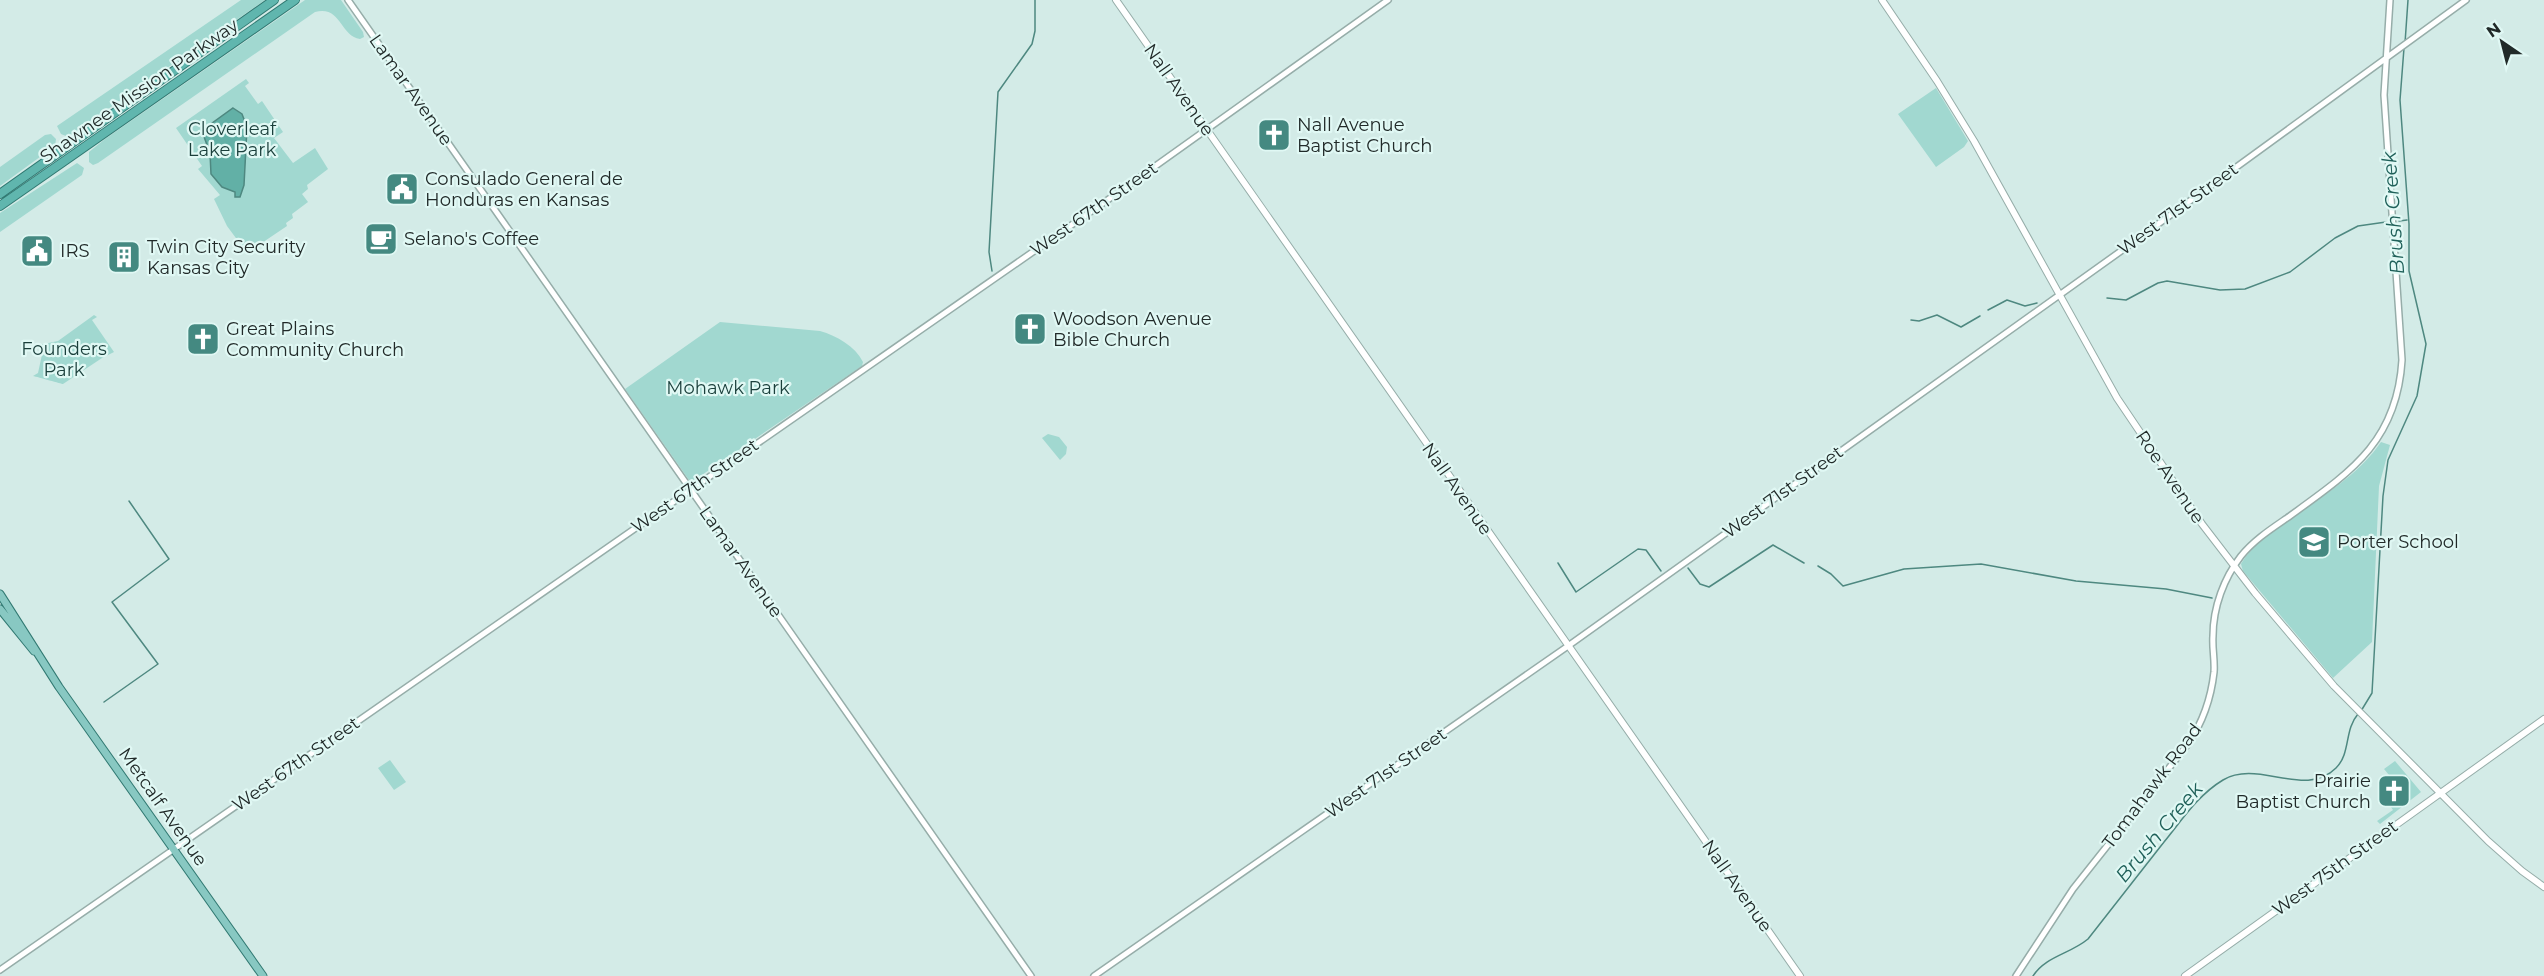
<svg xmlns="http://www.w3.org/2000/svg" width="2544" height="976" font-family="Montserrat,sans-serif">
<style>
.green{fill:#a1d8d0}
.water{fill:#62b0a6;stroke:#4e8880;stroke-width:1.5}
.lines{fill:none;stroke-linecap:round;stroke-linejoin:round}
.stream{stroke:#4e8880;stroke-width:1.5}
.tertiary-casing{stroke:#96ada9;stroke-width:8}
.secondary-casing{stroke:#96ada9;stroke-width:8}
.primary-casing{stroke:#317972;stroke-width:9}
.trunk-casing{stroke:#317972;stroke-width:10}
.tertiary{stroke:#fff;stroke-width:5}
.secondary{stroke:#fff;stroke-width:6}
.primary{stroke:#88c8c2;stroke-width:7}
.trunk{stroke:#60b6ae;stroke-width:8}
.labels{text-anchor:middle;stroke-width:4.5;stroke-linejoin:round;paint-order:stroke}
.street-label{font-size:18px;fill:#212a29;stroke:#e0f8f4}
.poi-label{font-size:18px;fill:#212a29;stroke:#e0f8f4;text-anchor:start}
.park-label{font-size:18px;fill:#1a3f3b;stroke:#e0f8f4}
.water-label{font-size:20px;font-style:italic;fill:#1f6059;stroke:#e0f8f4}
</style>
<rect width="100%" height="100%" fill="#d3ebe7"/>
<path class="green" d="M241 0H265L72 134 66 136 61 134 57 126Z
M305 0H341L363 32 364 37 360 39C340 36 341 5 315 12L98 163 93 165 89 162V152L105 139Z
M246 79 249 83 245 86 258 104 262 101 283 132 274 138 293 163 315 148 328 169 307 185 308 189 302 194 308 202 292 214 293 218 286 223 287 226 247 253 227 226 214 199 220 195 198 169 202 166 176 128Z
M1936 88 1968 141 1964 147 1936 167 1898 114Z
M51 134 56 139 55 146 0 186V167L45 135Z
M77 163 84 168 82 175 0 232V213Z
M94 315 97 317 92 320 114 352 102 358 63 384C62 384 38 377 33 376L38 373 43 350 38 348 39 345 58 341Z
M720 322 820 331C837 336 855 346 863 362L862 366 693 481 689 480 625 389Z
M1048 434 1059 437 1067 447 1066 454 1060 460 1042 438Z
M2381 442 2390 445 2379 486 2372 642 2333 678 2243 571 2241 564C2251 546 2269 535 2285 523 2319 498 2357 477 2381 442Z
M390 760 406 782 394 790 378 768Z
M2395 761 2421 792 2380 824 2377 821 2393 810 2389 804 2404 793 2384 769Z"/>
<path class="water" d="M233 108 242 114 247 127 244 185 240 197H235V192L222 187 211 174 210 153 203 134 208 126Z"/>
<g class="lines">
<path class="stream" d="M2405 43 2408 0
M2399 221 2407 220
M992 271 989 252 998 92 1032 44 1035 31V0
M2107 298 2126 300 2158 283 2167 281 2220 290 2245 289 2290 272 2335 238 2358 226 2386 222
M1988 310 2007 300 2025 306 2037 303
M1911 320 1919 321 1937 315 1961 327 1980 316
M1558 563 1576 592 1638 549 1646 550 1661 571
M1818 566 1831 574 1843 586 1904 569 1981 564 2076 581 2166 589 2212 598
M1688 568 1700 584 1709 587 1773 545 1804 563
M104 702 158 664 112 602 169 559 129 501
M2361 711 2372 693 2383 496 2388 460 2417 396 2426 344 2409 271V224L2400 100 2404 48
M2033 976C2046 956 2070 954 2088 939 2113 907 2138 875 2164 842 2182 820 2198 795 2223 780 2258 759 2305 799 2336 768 2351 753 2344 730 2358 714"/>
<g class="tertiary-casing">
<path id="tertiary" d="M348 0 1031 976
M0 970 1119 192 1388 0
M1094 976 1568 646 2121 251 2466 0
M2016 976 2073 889 2188 744C2203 722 2211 699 2214 672 2215 660 2212 648 2213 636 2213 607 2224 578 2241 556 2254 540 2271 529 2287 518 2349 473 2397 443 2402 360L2384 95 2390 0"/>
</g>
<g class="secondary-casing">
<path id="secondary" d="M1116 0 1800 976
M1882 0 1937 81 1974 141 2117 398 2202 524 2255 593 2334 686 2488 841 2522 871 2544 887
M2185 976 2544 719"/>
</g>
<g class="primary-casing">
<path id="primary" d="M0 594 59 687 263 976
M0 609 34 651"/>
</g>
<g class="trunk-casing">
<path id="trunk" d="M0 194 274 0
M0 206 295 0"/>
</g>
<use href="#tertiary" class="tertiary"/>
<use href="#secondary" class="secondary"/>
<use href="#primary" class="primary"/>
<use href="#trunk" class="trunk"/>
</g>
<defs>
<g id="church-square" transform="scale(1.725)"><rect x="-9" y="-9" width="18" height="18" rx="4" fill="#448981" stroke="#e0f8f4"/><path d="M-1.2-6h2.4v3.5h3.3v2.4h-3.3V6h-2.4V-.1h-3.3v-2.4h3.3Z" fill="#fff"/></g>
<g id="civic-square" transform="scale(1.725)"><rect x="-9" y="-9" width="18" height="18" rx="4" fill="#448981" stroke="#e0f8f4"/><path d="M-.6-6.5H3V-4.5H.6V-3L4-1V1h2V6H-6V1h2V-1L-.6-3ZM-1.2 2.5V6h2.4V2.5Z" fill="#fff"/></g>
<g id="cafe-square" transform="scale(1.725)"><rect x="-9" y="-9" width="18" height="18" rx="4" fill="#448981" stroke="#e0f8f4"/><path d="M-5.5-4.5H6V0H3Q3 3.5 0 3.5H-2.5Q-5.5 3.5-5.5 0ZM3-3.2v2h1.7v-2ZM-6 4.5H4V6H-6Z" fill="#fff"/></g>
<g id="building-square" transform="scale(1.725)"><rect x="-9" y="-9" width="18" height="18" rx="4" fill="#448981" stroke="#e0f8f4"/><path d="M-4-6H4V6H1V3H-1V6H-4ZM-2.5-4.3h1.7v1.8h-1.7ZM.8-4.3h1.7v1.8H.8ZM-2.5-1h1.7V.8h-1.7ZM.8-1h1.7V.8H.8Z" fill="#fff"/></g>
<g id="school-square" transform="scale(1.725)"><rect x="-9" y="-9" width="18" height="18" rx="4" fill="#448981" stroke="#e0f8f4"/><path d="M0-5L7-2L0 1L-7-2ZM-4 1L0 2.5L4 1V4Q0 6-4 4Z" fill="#fff"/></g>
</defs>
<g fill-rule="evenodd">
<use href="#church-square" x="1274" y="135"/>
<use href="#civic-square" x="402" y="189"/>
<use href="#cafe-square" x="381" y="239"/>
<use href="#civic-square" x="37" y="251"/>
<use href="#building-square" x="124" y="257"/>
<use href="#church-square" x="1030" y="329"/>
<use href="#church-square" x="203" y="339"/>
<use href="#school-square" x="2314" y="542"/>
<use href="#church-square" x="2394" y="791"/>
</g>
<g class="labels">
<g class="street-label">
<text transform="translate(411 90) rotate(55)" y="6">Lamar Avenue</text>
<text transform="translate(1179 90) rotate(55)" y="6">Nall Avenue</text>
<text transform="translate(139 91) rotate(-35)" y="6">Shawnee Mission Parkway</text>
<text transform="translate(1094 209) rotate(-35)" y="6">West 67th Street</text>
<text transform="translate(2178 209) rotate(-36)" y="6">West 71st Street</text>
<text transform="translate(2170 477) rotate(56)" y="6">Roe Avenue</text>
<text transform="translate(695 486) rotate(-35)" y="6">West 67th Street</text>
<text transform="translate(1457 489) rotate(55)" y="6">Nall Avenue</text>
<text transform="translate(1783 492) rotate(-36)" y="6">West 71st Street</text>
<text transform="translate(741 562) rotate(55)" y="6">Lamar Avenue</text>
<text transform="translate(296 764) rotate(-35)" y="6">West 67th Street</text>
<text transform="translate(1386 773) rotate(-35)" y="6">West 71st Street</text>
<text transform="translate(2152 786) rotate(-53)" y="6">Tomahawk Road</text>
<text transform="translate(163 807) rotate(55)" y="6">Metcalf Avenue</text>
<text transform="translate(2335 868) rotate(-36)" y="6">West 75th Street</text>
<text transform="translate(1737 886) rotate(55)" y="6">Nall Avenue</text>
</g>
<g class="poi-label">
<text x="1297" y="131">Nall Avenue<tspan x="1297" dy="21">Baptist Church</tspan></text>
<text x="425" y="185">Consulado General de<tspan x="425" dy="21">Honduras en Kansas</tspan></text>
<text x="404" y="245">Selano's Coffee</text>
<text x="147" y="253">Twin City Security<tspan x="147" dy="21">Kansas City</tspan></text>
<text x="60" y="257">IRS</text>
<text x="1053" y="325">Woodson Avenue<tspan x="1053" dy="21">Bible Church</tspan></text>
<text x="226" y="335">Great Plains<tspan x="226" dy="21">Community Church</tspan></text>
<text x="2337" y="548">Porter School</text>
<text x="2371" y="787" text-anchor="end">Prairie<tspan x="2371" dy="21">Baptist Church</tspan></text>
</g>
<g class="park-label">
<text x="232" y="135">Cloverleaf<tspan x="232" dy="21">Lake Park</tspan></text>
<text x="64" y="355">Founders<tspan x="64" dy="21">Park</tspan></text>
<text x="728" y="394">Mohawk Park</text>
</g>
<g class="water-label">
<text transform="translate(2393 213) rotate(-94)" y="7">Brush Creek</text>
<text transform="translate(2159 832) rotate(-50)" y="7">Brush Creek</text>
</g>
</g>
<g transform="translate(2502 42) rotate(325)" stroke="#e0f8f4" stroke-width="4.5" paint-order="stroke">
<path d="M0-4.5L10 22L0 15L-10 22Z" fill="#212a29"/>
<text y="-9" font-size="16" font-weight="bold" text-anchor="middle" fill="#212a29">N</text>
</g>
</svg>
